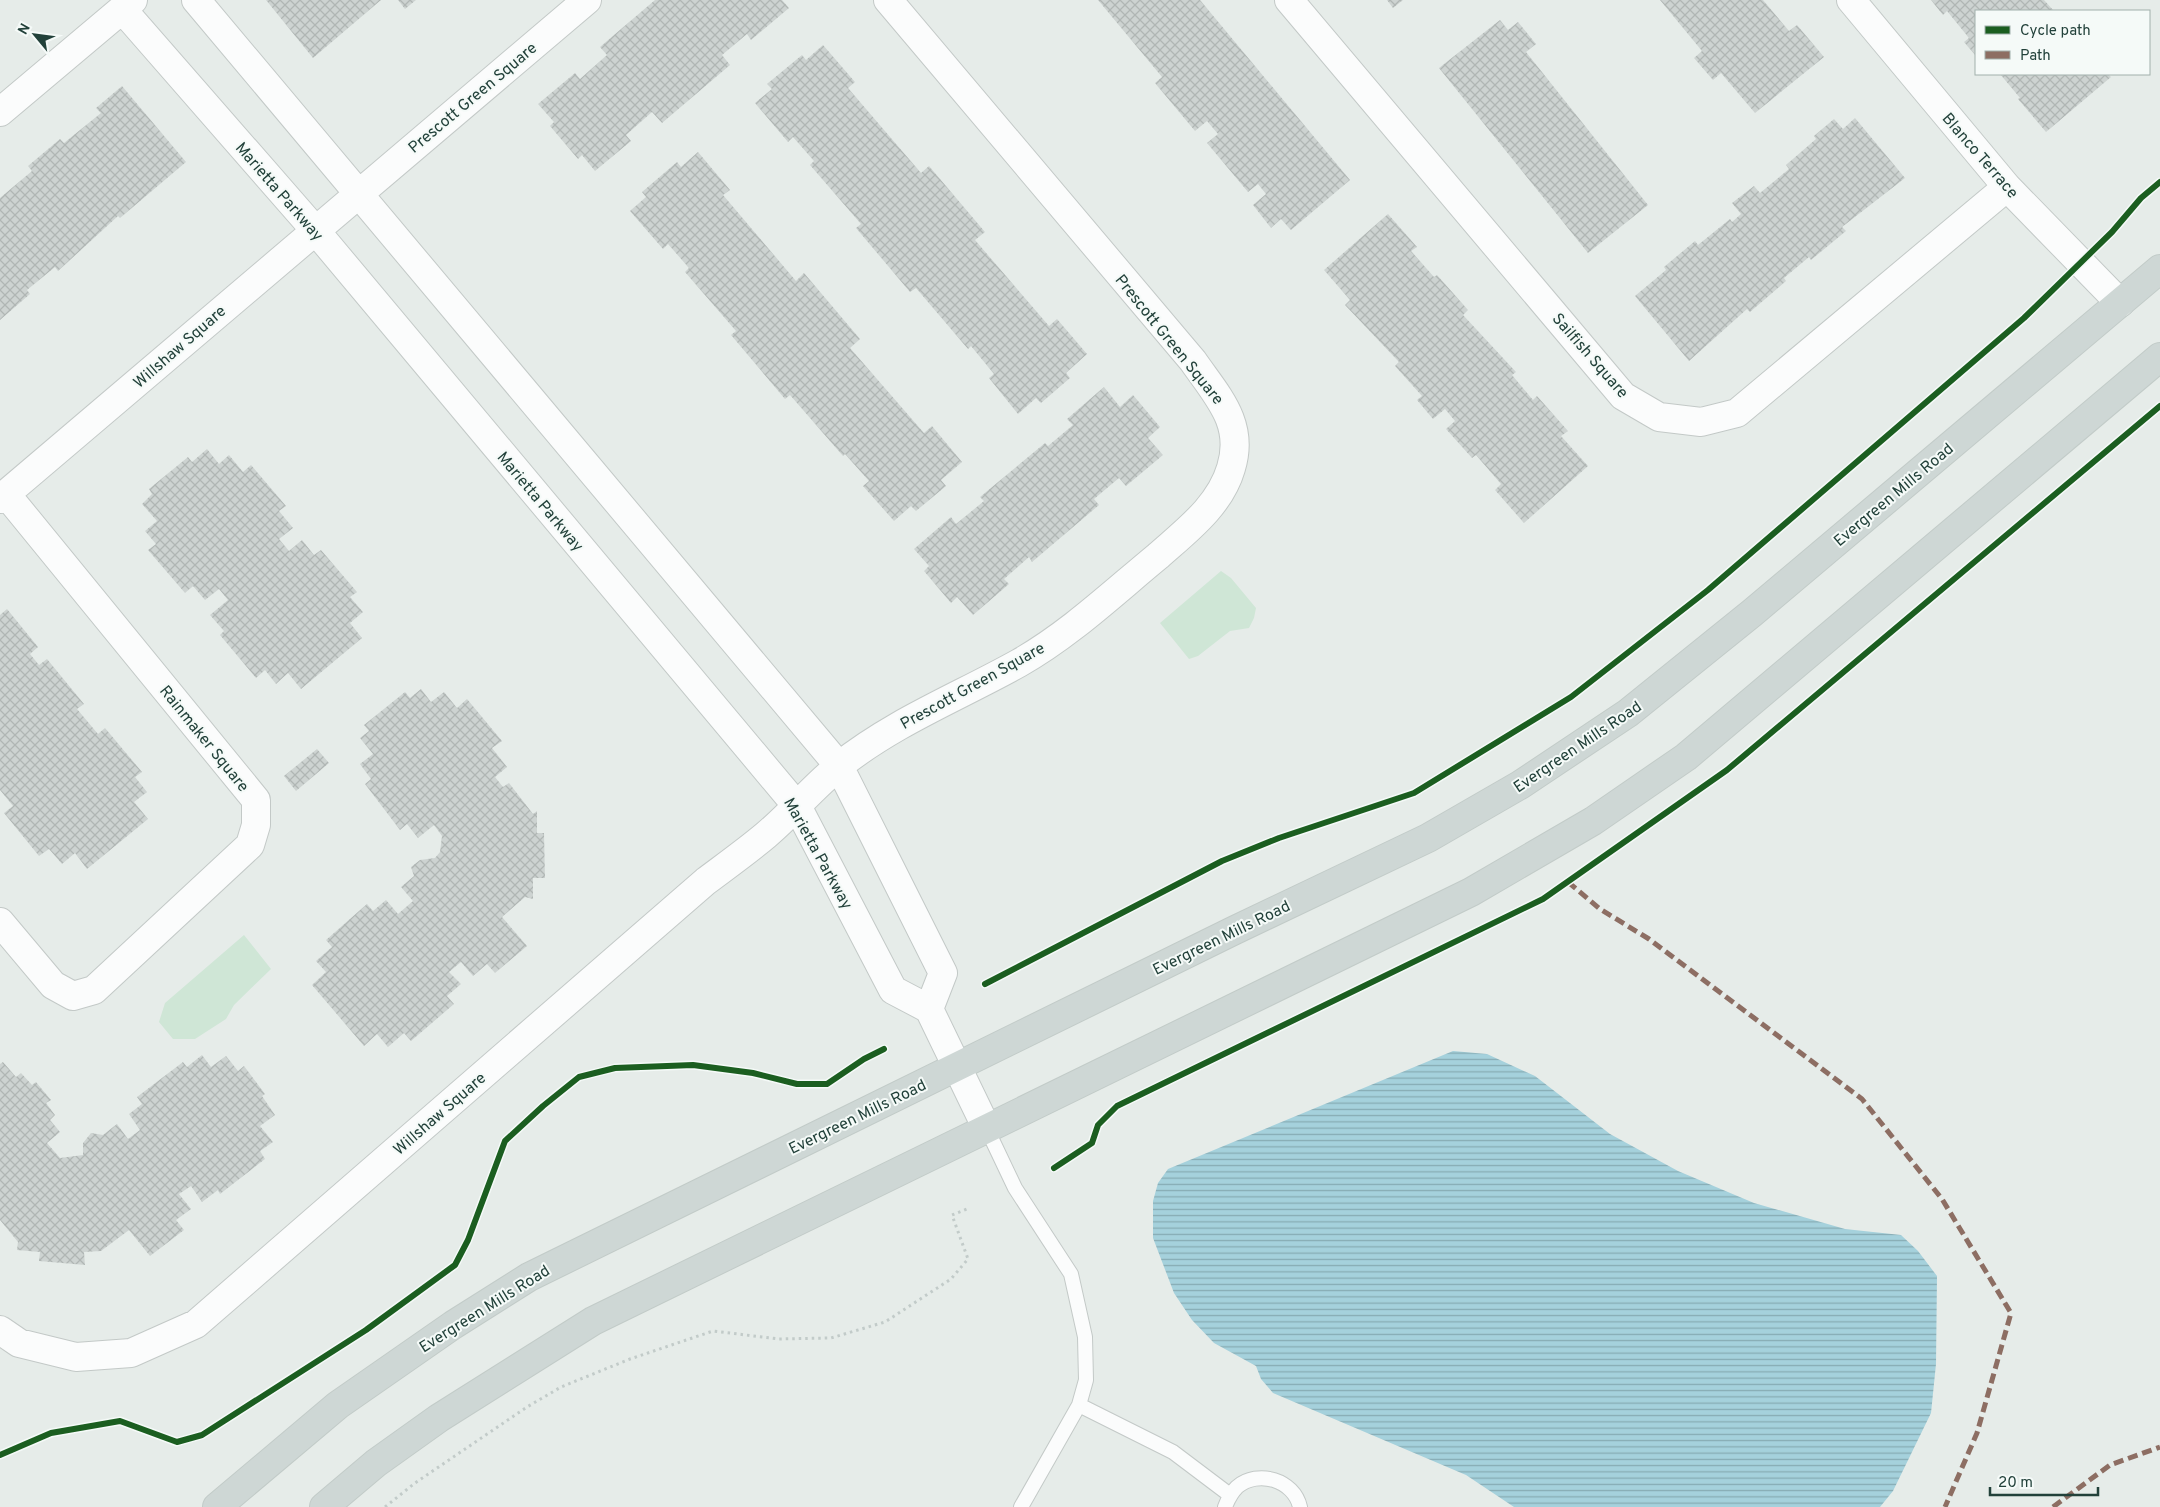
<svg xmlns="http://www.w3.org/2000/svg" width="2160" height="1507" font-family="Overpass,sans-serif">
<style>
.green{fill:#cfe6d6}
.water{fill:url(#water-rules)}
.building{fill:url(#building-cross-hatch)}
.lines{fill:none;stroke-linecap:round;stroke-linejoin:round}
.lane-casing{stroke:#c3c9c7;stroke-width:16}
.street-casing{stroke:#c3c9c7;stroke-width:30}
.primary-casing{stroke:#c2cbc8;stroke-width:30}
.path{stroke:#c2cbc9;stroke-width:3;stroke-dasharray:2.5 4;stroke-linecap:butt}
.lane{stroke:#fbfcfc;stroke-width:14}
.street{stroke:#fbfcfc;stroke-width:28}
.primary{stroke:#ced7d5;stroke-width:28}
.quiet{stroke:#8d6e63;stroke-width:5;stroke-dasharray:10 5;stroke-linecap:butt}
.cycleway-casing{stroke:#f5faf8;stroke-width:9}
.cycleway{stroke:#1b5e20;stroke-width:6}
.labels{text-anchor:middle;stroke-width:4;stroke-linejoin:round;paint-order:stroke}
.street-label{font-size:16px;fill:#22413a;stroke:#f5faf8}
</style>
<defs>
<pattern id="water-rules" width="6" height="5" patternUnits="userSpaceOnUse" patternTransform="scale(1.25)"><rect width="6" height="5" fill="#a5d1dc"/><path d="M0 2.5h6" fill="none" stroke="#86abb3"/></pattern>
<pattern id="building-cross-hatch" width="8" height="8" patternUnits="userSpaceOnUse" patternTransform="scale(1.25)"><rect width="8" height="8" fill="#cdd3d1"/><path d="M0 0l8 8M0 8l8-8" fill="none" stroke="#b0b6b4"/></pattern>
</defs>
<rect width="100%" height="100%" fill="#e6ece9"/>
<path class="green" d="M1221 571 1231 578 1256 608 1254 618 1249 628 1230 631 1198 656 1189 659 1160 623Z
M244 935 271 969 234 1005 226 1019 195 1039H173L159 1022 165 1003Z"/>
<path class="water" d="M1453 1051 1487 1054 1535 1076 1610 1134 1678 1171 1754 1203 1845 1229 1901 1235 1918 1251 1937 1276 1936 1364 1931 1413 1893 1491 1880 1507H1514L1466 1475 1273 1393 1261 1379 1256 1366 1214 1343 1192 1320 1174 1293 1153 1238V1201L1158 1183 1168 1169Z"/>
<path class="building" d="M266 0H381L313 58Z
M398 0H416L405 9Z
M655 0H782L789 8 751 40 747 34 722 55 730 65 662 123 652 112 626 135 631 141 595 171 582 155 578 159 550 126 554 122 538 104 575 73 580 79 607 55 600 47Z
M1098 0H1200L1350 180 1291 230 1281 219 1271 228 1253 205 1266 194 1258 184 1248 192 1207 143 1218 134 1207 121 1195 131 1155 83 1162 77Z
M1387 0H1403L1393 8Z
M1660 0H1763L1789 31 1797 25 1824 57 1755 113 1721 73 1713 80 1694 58 1702 51Z
M1931 0H2044L2054 11H1976V56L1964 42 1969 38 1947 11 1943 15Z
M1500 20 1508 30 1518 22 1536 44 1526 52 1648 205 1588 253 1439 68Z
M823 45 855 82 848 88 921 173 929 166 985 232 975 240 1049 326 1057 319 1087 354 1066 373 1070 378 1041 403 1036 398 1018 414 989 378 994 374 971 346 968 349 916 288 910 292 856 228 861 224 810 165 814 161 793 137 788 142 755 103 772 89 767 84 802 55 806 60Z
M2000 74H2108L2111 77 2046 132 2018 99 2020 98Z
M122 86 186 162 120 218 118 216 58 271 55 267 27 290 30 294 0 320V198L32 171 28 166 60 139 64 143 101 113 96 108Z
M1855 118 1905 178 1842 227 1846 231 1811 260 1809 257 1784 278 1786 281 1750 312 1747 309 1689 361 1635 296 1666 270 1664 267 1695 241 1698 245 1730 219 1732 222 1741 214 1732 203 1754 186 1760 193 1789 169 1786 165 1816 139 1814 136 1834 119 1843 129Z
M698 152 730 190 723 195 796 281 804 273 860 339 850 348 924 433 932 426 962 462 941 480 946 486 916 511 911 506 894 521 863 486 869 481 845 454 843 456 790 395 785 399 731 335 736 331 685 272 689 268 668 244 663 249 630 211 646 197 642 192 677 162 681 167Z
M1388 214 1417 247 1411 251 1434 277 1437 275 1468 310 1463 315 1516 372 1512 375 1533 400 1537 396 1568 431 1561 436 1588 466 1524 523 1495 490 1501 484 1476 455 1472 458 1446 429 1455 421 1445 409 1433 419 1417 400 1422 396 1395 366 1399 362 1345 305 1350 300 1324 270Z
M1104 387 1120 407 1133 395 1160 427 1148 438 1163 455 1126 486 1119 478 1094 499 1099 505 1032 562 1029 557 1004 579 1009 584 973 615 957 597 951 603 924 571 929 566 914 549 951 517 956 524 984 501 980 497 1045 443 1048 446 1073 425 1067 419Z
M207 449 219 464 229 455 243 472 251 465 286 506 279 511 293 528 279 539 289 551 302 540 314 555 321 550 357 592 350 597 363 612 350 623 362 638 301 689 288 673 276 684 265 670 256 678 220 635 224 631 210 615 228 600 219 589 205 600 193 586 185 593 148 550 156 544 145 531 157 521 142 504 152 494 149 489 188 457 192 462Z
M7 609 38 647 30 654 39 665 47 659 84 704 77 709 98 734 105 728 142 772 135 777 147 792 134 802 148 819 87 869 75 853 62 864 49 849 39 856 4 813 13 806 0 790V615Z
M421 689 431 702 444 692 457 708 467 699 502 741 492 748 507 767 495 777 503 787 509 783 533 814 537 811V833H544L545 878H533V899L525 897 502 917 527 946 495 973 487 964 473 976 461 962 449 972 461 984 447 996 454 1004 411 1041 404 1033 388 1047 377 1034 364 1046 312 985 326 972 316 961 332 947 326 940 367 904 373 911 386 900 398 914 413 901 401 887 414 876 411 867 420 860 435 858 440 852 442 836 434 825 418 838 407 824 400 830 365 784 371 779 360 764 373 754 360 738 369 731 364 725 405 692 410 698Z
M317 749 329 763 296 791 284 776Z
M202 1055 211 1067 226 1056 238 1071 244 1066 265 1094 262 1096 275 1115 260 1126 273 1142 260 1151 265 1159 220 1194 218 1190 202 1202 191 1186 179 1194 191 1209 176 1220 184 1230 150 1256 129 1230 101 1251 84 1252 85 1265 39 1261 40 1252 17 1250 18 1242 0 1220V1064L3 1062 16 1077 21 1073 32 1085 36 1082 51 1100 46 1103 55 1115 50 1120 60 1132 47 1143 60 1158 83 1155V1143L91 1133 103 1135 117 1124 128 1139 140 1130 129 1114 142 1104 137 1097 183 1062 187 1067Z"/>
<g class="lines">
<g class="lane-casing">
<path id="lane" d="M987 1129 1015 1188 1071 1274 1085 1337 1086 1380 1079 1405 1021 1507
M1079 1405 1173 1452 1230 1495
M1225 1507C1228 1499 1231 1493 1237 1487 1258 1469 1294 1480 1300 1507"/>
</g>
<g class="street-casing">
<path id="street" d="M196 0 839 766 943 973 929 1009
M1289 0 1623 396 1659 417 1701 422 1737 413 2007 187
M1851 0 2007 187 2120 303
M122 9 315 230 797 806 893 990 929 1009 987 1129
M0 112 133 0
M0 499 587 0
M0 922 53 985 73 996 94 990 250 845 256 825V800L6 494
M0 1330 19 1343 76 1357 131 1353 196 1324 706 881C726 866 747 851 766 835 792 813 813 787 839 766 894 722 958 697 1019 663 1070 634 1113 593 1158 556 1186 531 1220 506 1231 468 1245 423 1217 396 1193 361L888 0"/>
</g>
<g class="primary-casing">
<path id="primary" d="M217 1507 338 1405 453 1325 529 1277 1235 930 1428 838 1520 785 1628 713 1752 613 2160 269
M324 1507 376 1463 439 1418 593 1321 1471 892 1593 821 1686 757 2160 357"/>
</g>
<path class="path" d="M2104 239 2141 198 2160 182
M1716 778 2160 406
M985 984 1222 861 1279 838 1414 793 1571 697 1708 590 2024 318 2057 286
M1054 1168 1092 1143 1098 1125 1117 1106 1543 899 1614 849
M0 1455 51 1433 120 1421 177 1442 202 1435 366 1330 455 1265 468 1240 505 1141 543 1106 579 1077 615 1068 693 1065 753 1073 797 1084H827L864 1059 884 1049
M385 1507 415 1483 527 1407 561 1387 630 1359 713 1331 779 1339 831 1338 885 1322 951 1279 968 1259 952 1215 967 1209"/>
<use href="#lane" class="lane"/>
<use href="#street" class="street"/>
<use href="#primary" class="primary"/>
<path class="quiet" d="M1568 882 1600 909 1649 939 1862 1099 1942 1199 2011 1313 1977 1433 1945 1507
M2053 1507 2110 1465 2160 1447"/>
<g class="cycleway-casing">
<path id="cycleway" d="M985 984 1222 861 1279 838 1414 793 1571 697 1708 590 2024 318 2112 232 2141 198 2160 182
M1054 1168 1092 1143 1098 1125 1117 1106 1543 899 1727 770 2160 406
M0 1455 51 1433 120 1421 177 1442 202 1435 366 1330 455 1265 468 1240 505 1141 543 1106 579 1077 615 1068 693 1065 753 1073 797 1084H827L864 1059 884 1049"/>
</g>
<use href="#cycleway" class="cycleway"/>
</g>
<g class="labels">
<g class="street-label">
<text transform="translate(472 97) rotate(-40)" y="6">Prescott Green Square</text>
<text transform="translate(1981 155) rotate(49)" y="6">Blanco Terrace</text>
<text transform="translate(280 191) rotate(49)" y="6">Marietta Parkway</text>
<text transform="translate(1170 339) rotate(51)" y="6">Prescott Green Square</text>
<text transform="translate(179 346) rotate(-41)" y="6">Willshaw Square</text>
<text transform="translate(1591 355) rotate(49)" y="6">Sailfish Square</text>
<text transform="translate(1893 494) rotate(-40)" y="6">Evergreen Mills Road</text>
<text transform="translate(541 501) rotate(50)" y="6">Marietta Parkway</text>
<text transform="translate(972 685) rotate(-29)" y="6">Prescott Green Square</text>
<text transform="translate(205 738) rotate(51)" y="6">Rainmaker Square</text>
<text transform="translate(1577 746) rotate(-34)" y="6">Evergreen Mills Road</text>
<text transform="translate(819 853) rotate(61)" y="6">Marietta Parkway</text>
<text transform="translate(1221 937) rotate(-26)" y="6">Evergreen Mills Road</text>
<text transform="translate(439 1113) rotate(-41)" y="6">Willshaw Square</text>
<text transform="translate(857 1116) rotate(-26)" y="6">Evergreen Mills Road</text>
<text transform="translate(484 1308) rotate(-32)" y="6">Evergreen Mills Road</text>
</g>
</g>
<rect x="1975" y="10" width="175" height="65" fill="#f5faf8" stroke="#a1b0ac"/>
<rect x="1985" y="26" width="25" height="8" fill="#1b5e20" stroke="#a1b0ac"/>
<text x="2020" y="35" font-size="15" fill="#22413a">Cycle path</text>
<rect x="1985" y="51" width="25" height="8" fill="#8d6e63" stroke="#a1b0ac"/>
<text x="2020" y="60" font-size="15" fill="#22413a">Path</text>
<g transform="translate(35 35) rotate(299)" stroke="#f5faf8" stroke-width="4" paint-order="stroke">
<path d="M0-4L9 19L0 12L-9 19Z" fill="#22413a"/>
<text y="-8" font-size="14" font-weight="bold" text-anchor="middle" fill="#22413a">N</text>
</g>
<path d="M1990 1487v8h108v-8" fill="none" stroke="#22413a" stroke-width="2.5"/>
<text x="1998" y="1487" font-size="15" fill="#22413a" stroke="#f5faf8" stroke-width="4" paint-order="stroke">20 m</text>
</svg>
